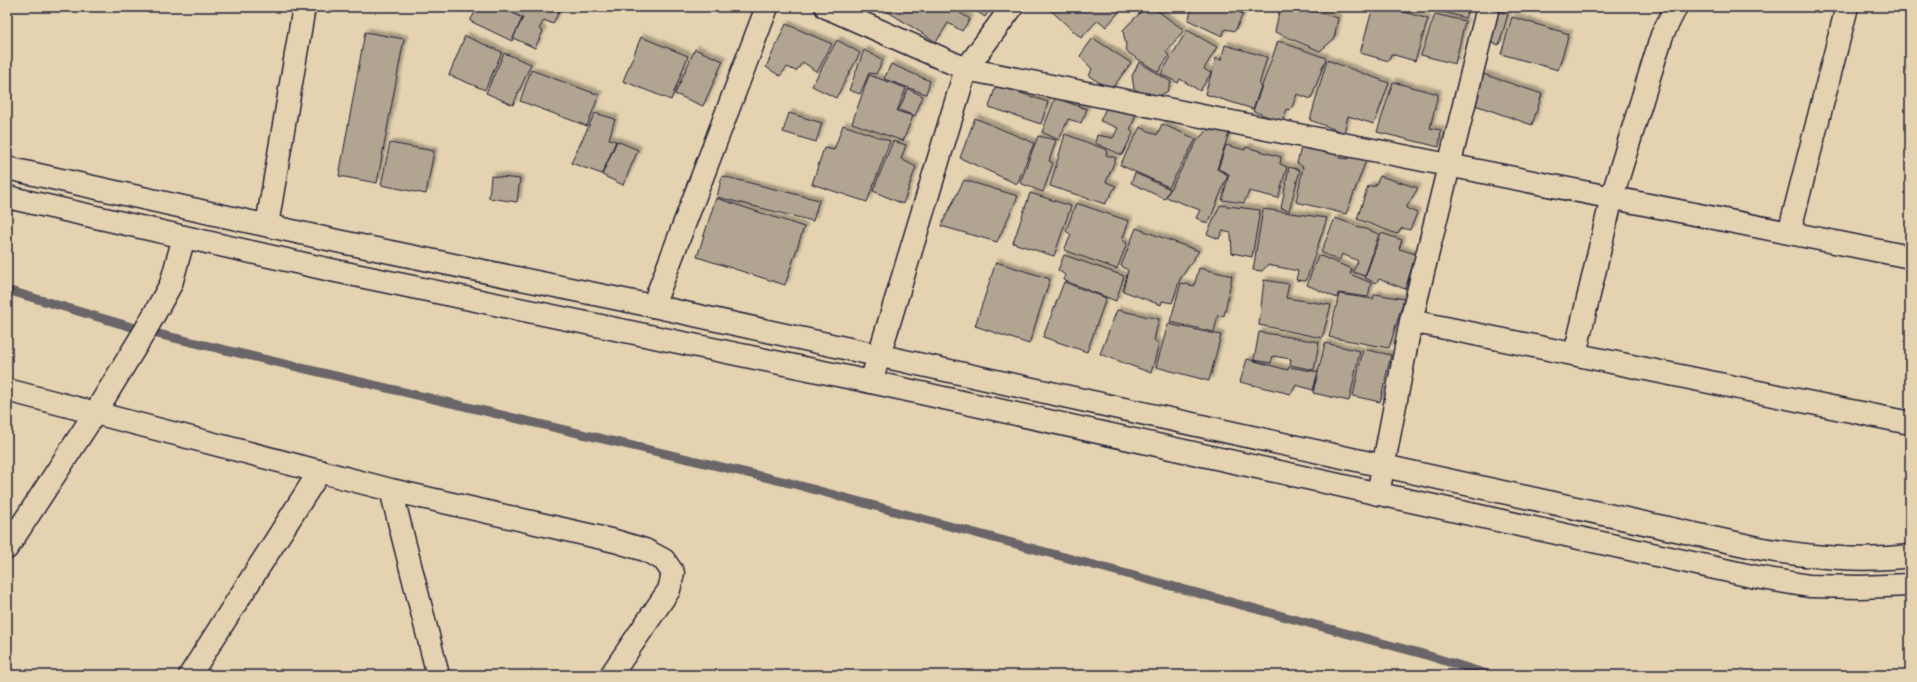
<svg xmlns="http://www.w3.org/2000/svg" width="1917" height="682" font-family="Caveat,sans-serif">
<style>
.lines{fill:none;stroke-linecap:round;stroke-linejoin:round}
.stream{stroke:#6b6567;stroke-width:9}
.building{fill:#b1a491;stroke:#22223b;filter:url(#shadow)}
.minor-casing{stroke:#22223b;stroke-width:25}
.tertiary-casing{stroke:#22223b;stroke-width:25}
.minor{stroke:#e4d2b0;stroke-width:22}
.tertiary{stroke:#e4d2b0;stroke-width:22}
</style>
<defs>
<filter id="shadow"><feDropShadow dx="3.5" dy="-3.5" stdDeviation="1" flood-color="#0004"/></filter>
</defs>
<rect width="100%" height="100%" fill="#e4d2b0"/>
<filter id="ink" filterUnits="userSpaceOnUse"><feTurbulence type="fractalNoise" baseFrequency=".025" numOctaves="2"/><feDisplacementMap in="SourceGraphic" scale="8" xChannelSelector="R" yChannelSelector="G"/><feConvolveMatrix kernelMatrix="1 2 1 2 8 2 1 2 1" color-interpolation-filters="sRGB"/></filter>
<g filter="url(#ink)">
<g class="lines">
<path class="stream" d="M7 290 145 331 790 483 1423 654 1490 675"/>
</g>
<path class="building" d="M478 7H510L509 11 522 18 512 41 470 21Z
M511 7H561L553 24 544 20 539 29 543 31 535 48 513 38 523 18 509 11Z
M887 7H963L960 13 970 19 962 31 948 23 936 42 885 10Z
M970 7H991L985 17Z
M1047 7H1123L1106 27 1098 20 1081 38Z
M1146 7H1152L1184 30 1166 52 1169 56 1158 72 1127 52 1123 30Z
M1193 7H1226L1243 14 1235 31 1225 29 1222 36 1188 20Z
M1280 7H1299L1338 18 1334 39 1320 51 1275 32Z
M1373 7H1387L1428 19 1415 61 1391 54 1389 61 1360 53Z
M1426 7H1469L1465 18Z
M1495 10 1508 14 1499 45 1486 41Z
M1435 14 1465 21 1455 64 1421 55Z
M1512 17 1569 34 1558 70 1501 54Z
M786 24 832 44 817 72 803 62 796 71 787 67 780 76 766 67Z
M1187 30 1217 47 1204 69 1211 73 1200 91 1180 79 1178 83 1161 74Z
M365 32 404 39 377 183 339 176Z
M465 36 502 52 485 90 449 75Z
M641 37 688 56 671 100 623 81Z
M1093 38 1131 63 1111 90 1089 76 1092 69 1080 56Z
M837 40 860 53 836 98 812 86Z
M1278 41 1326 58 1311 99 1297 94 1291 110 1287 109 1282 122 1253 111Z
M1225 45 1267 57 1259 85 1261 86 1253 109 1205 94 1216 58 1221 60Z
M695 49 723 61 703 106 675 94Z
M864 50 883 60 876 74 869 73 860 94 849 90Z
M504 53 531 64 513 105 486 93Z
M1327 60 1389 83 1374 124 1348 116 1344 133 1310 120Z
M1139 62 1171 82 1167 92 1154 98 1134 89 1132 76Z
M891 64 930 81 926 94 884 79Z
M531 70 599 95 587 126 520 101Z
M1483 74 1542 94 1532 125 1472 104Z
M869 75 906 88 897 111 913 116 903 141 852 123Z
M1393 82 1438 94 1430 128 1441 130 1439 147 1377 132Z
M996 85 1048 102 1041 124 989 107Z
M908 89 923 96 915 116 899 110Z
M1055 98 1087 109 1081 123 1068 119 1059 140 1042 132Z
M1107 106 1136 114 1130 130 1133 133 1122 155 1095 143 1097 135 1113 138 1118 128 1100 121Z
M595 113 615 119 609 139 616 141 602 174 571 163Z
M789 113 822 123 816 142 783 132Z
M975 118 1034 143 1017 184 960 158Z
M1162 124 1196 139 1169 187 1120 165 1140 127 1157 135Z
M843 125 890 141 867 202 812 184 824 148 834 150Z
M1210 128 1229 133 1217 169 1228 175 1208 224 1196 218 1200 210 1166 197 1198 139Z
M1065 134 1107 150 1106 155 1116 158 1106 182 1116 186 1105 204 1050 186Z
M1038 136 1056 140 1049 161 1053 163 1043 192 1020 183Z
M1303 140 1341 148 1339 158 1348 159 1350 150 1368 155 1346 214 1296 202 1303 167 1297 163Z
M617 141 638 150 623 185 602 175Z
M893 141 906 145 901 159 916 167 903 204 873 191Z
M390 143 434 151 426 194 381 185Z
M1226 145 1245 150 1246 147 1281 157 1280 164 1287 167 1278 198 1249 191 1244 203 1222 200 1229 174 1218 169Z
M1289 167 1300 170 1289 211 1281 208Z
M1135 173 1170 189 1165 199 1131 183Z
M491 176 520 179 517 202 489 198Z
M722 176 819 200 813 221 717 197Z
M1380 176 1418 188 1406 208 1417 213 1410 230 1402 228 1397 234 1357 219 1368 186H1375Z
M964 180 1018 196 997 242 941 226Z
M1030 193 1071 206 1054 256 1013 243Z
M716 198 804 227 785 285 697 257Z
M1076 203 1129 221 1122 240 1127 243 1117 269 1064 250 1071 235 1066 231Z
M1220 205 1260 210 1252 257 1232 253 1231 233 1222 231 1219 239 1207 234Z
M1263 209 1327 218 1306 281 1296 280 1298 271 1268 265 1262 271 1253 270Z
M1335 218 1379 234 1365 276 1353 272 1358 261 1342 254 1339 261 1321 252Z
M1136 228 1199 251 1180 279 1172 303 1162 301 1161 305 1123 291 1128 270 1121 266Z
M1381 233 1402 240 1399 249 1416 254 1405 289 1379 279 1376 283 1365 278Z
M1064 255 1124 276 1116 301 1063 280 1065 275 1058 270Z
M1318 255 1352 269 1350 274 1371 283 1368 297 1338 293 1337 298 1307 285Z
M996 262 1050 279 1029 344 975 326Z
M1199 268 1232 276 1224 316 1218 315 1214 332 1170 322 1181 283 1194 286Z
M1264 280 1289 284 1286 298 1331 305 1322 338 1259 325Z
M1064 282 1106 298 1087 352 1043 337Z
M1339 294 1373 299 1375 294 1404 299 1389 348 1329 337Z
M1117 310 1159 319 1154 340 1159 344 1151 373 1100 354Z
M1168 324 1221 335 1209 381 1156 367Z
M1259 332 1319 342 1314 370 1290 365 1291 359 1273 356 1271 363 1254 360Z
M1325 343 1360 351 1349 401 1313 393Z
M1363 349 1391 355 1380 402 1353 396Z
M1247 359 1288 370 1289 367 1318 372 1313 390 1296 385 1291 394 1240 382Z"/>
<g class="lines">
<g class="minor-casing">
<path id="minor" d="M826 7 966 69 1910 257
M267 225 304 7
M1789 233 1847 7
M653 306 767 7
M1411 321 1910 423
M1575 354 1612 197 1662 35 1676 7
M871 382 966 69 1012 7
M7 390 391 490 615 541 645 550 664 560 673 573 669 590 611 675
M391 490 438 675
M1378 494 1411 321 1488 7
M7 548 95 413 145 331 171 284 184 237
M190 675 320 471"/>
</g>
<g class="tertiary-casing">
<path id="tertiary" d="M7 168 337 241 653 306 1763 549C1812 557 1861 562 1910 556
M7 197 331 270 871 382 1756 577 1809 586 1860 587 1910 585"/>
</g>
<use href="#minor" class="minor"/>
<use href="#tertiary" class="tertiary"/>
</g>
</g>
<rect width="1917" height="682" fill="none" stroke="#e4d2b0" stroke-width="24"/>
<rect x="12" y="12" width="1893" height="658" fill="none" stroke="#22223b" stroke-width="1.5" filter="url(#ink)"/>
</svg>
